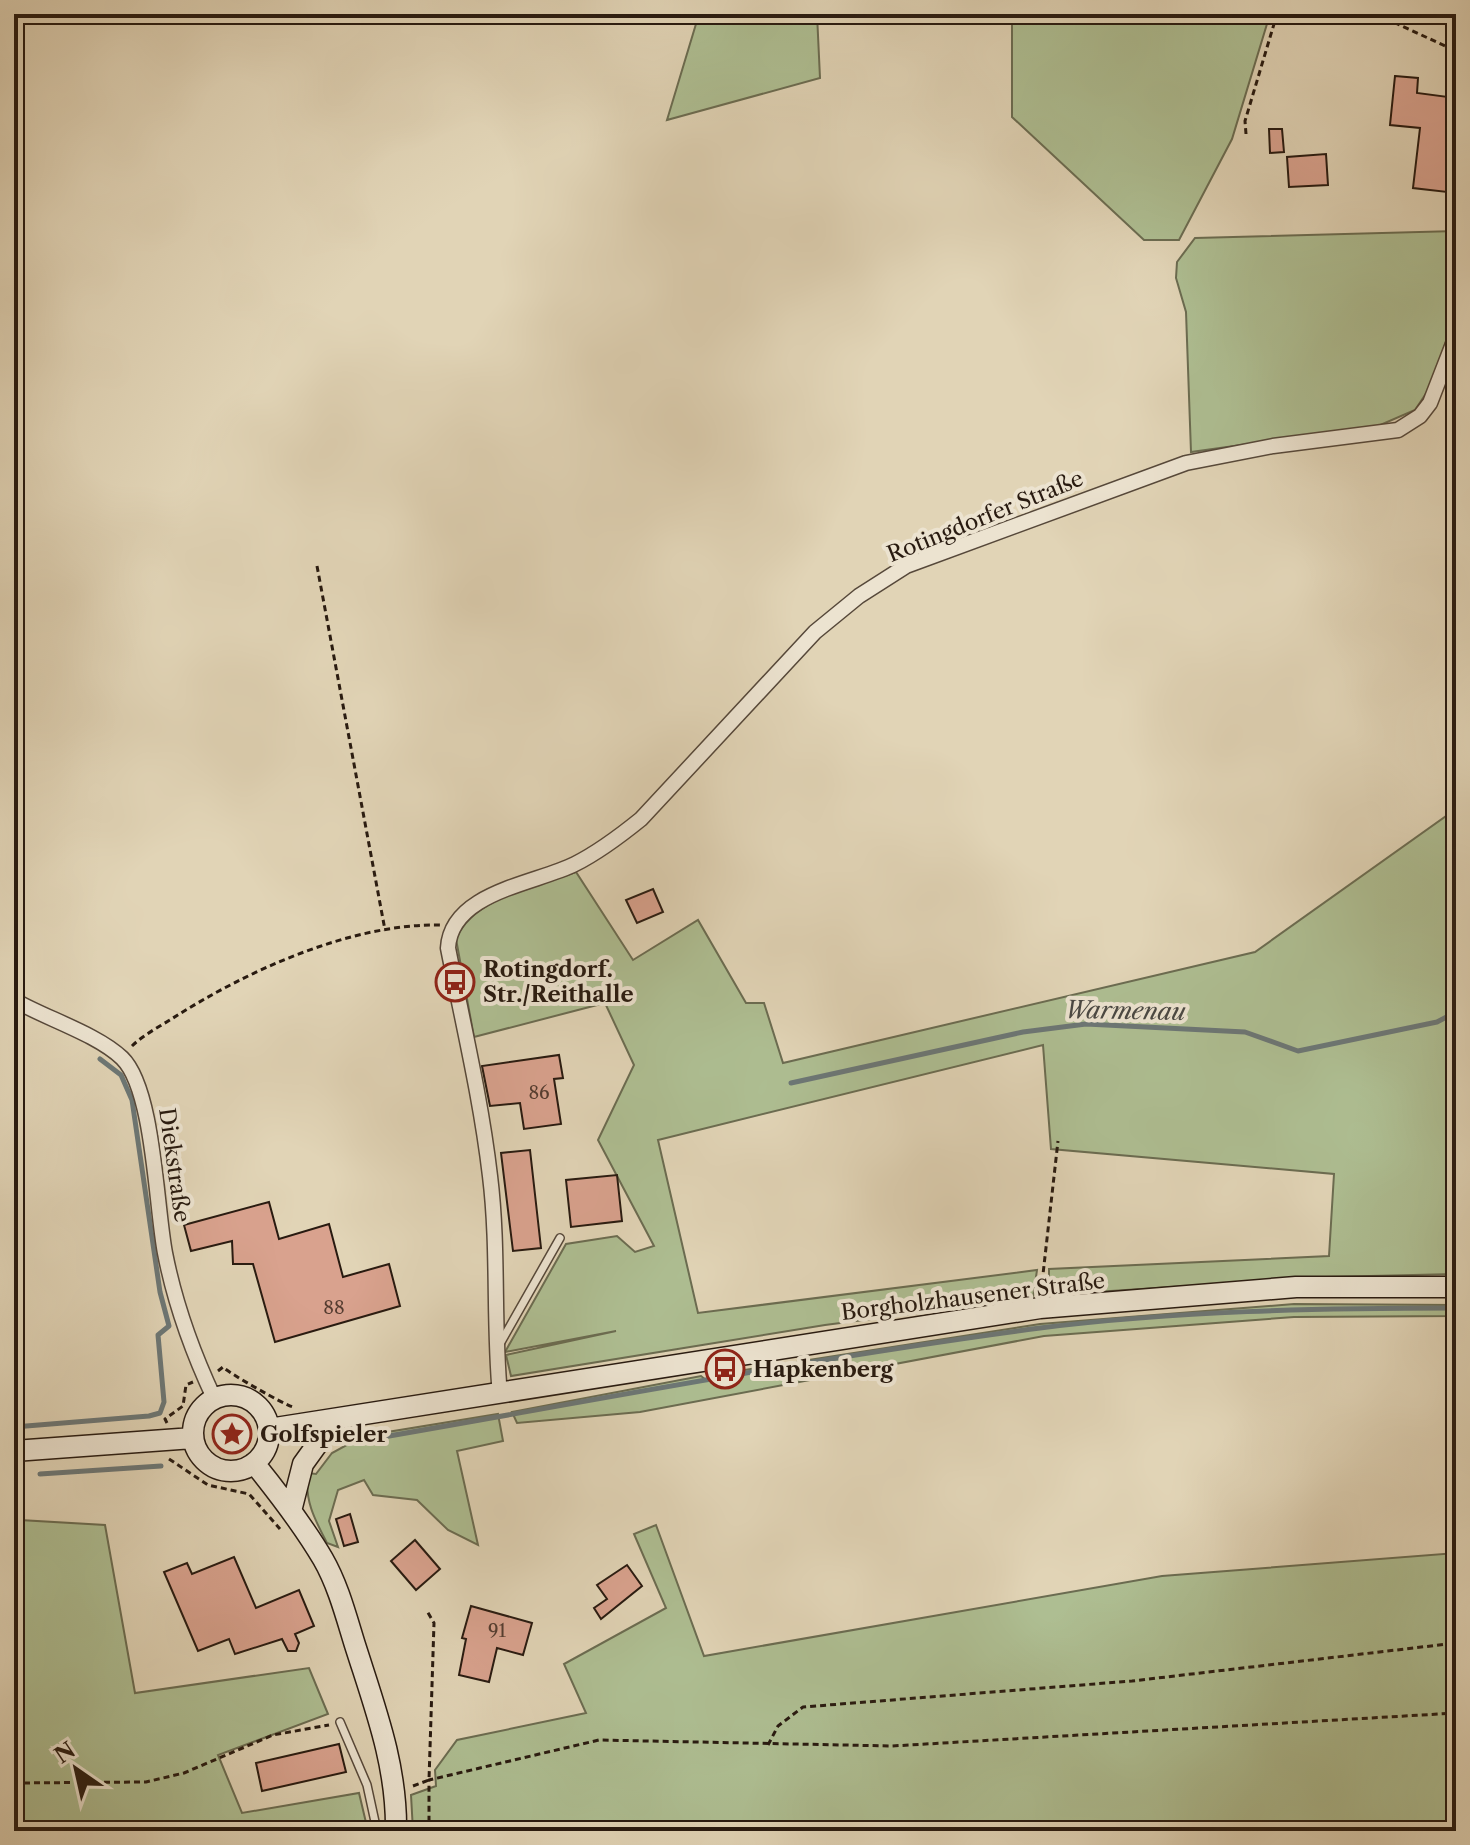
<svg xmlns="http://www.w3.org/2000/svg" width="1470" height="1845" font-family="'Libre Caslon Text',serif">
<style>
.green{fill:#aebe92;stroke:#6b6c51;stroke-width:2}
.lines{fill:none;stroke-linecap:round;stroke-linejoin:round}
.stream{stroke:#6c7776;stroke-width:5}
.building{fill:#d9a28e;stroke:#281a10;stroke-width:2}
.lane-casing{stroke:#56483a;stroke-width:10}
.street-casing{stroke:#56483a;stroke-width:17}
.secondary-casing{stroke:#281a10;stroke-width:23}
.path{stroke:#281a10;stroke-width:3;stroke-dasharray:6 4;stroke-linecap:butt}
.lane{stroke:#ece3d0;stroke-width:7}
.street{stroke:#ece3d0;stroke-width:14}
.secondary{stroke:#ece3d0;stroke-width:20}
.labels{text-anchor:middle;stroke-width:8;stroke-linejoin:round;paint-order:stroke}
.number-label{font-size:18px;fill:#543c30}
.street-label{font-size:22px;fill:#281a10;stroke:#ece3d0}
.poi-label{font-size:22px;font-weight:bold;fill:#281a10;stroke:#ece3d0;text-anchor:start}
.water-label{font-size:24px;font-style:italic;fill:#4a4843;stroke:#ece3d0}
</style>
<rect width="100%" height="100%" fill="#e1d4b6"/>
<filter id="stains"><feTurbulence type="fractalNoise" baseFrequency=".0025" numOctaves="4"/><feColorMatrix values="0 0 0 0 .2 0 0 0 0 .09 0 0 0 0 .02 0 0 0 .5 -.17"/></filter>
<radialGradient id="worn" r=".72"><stop offset=".6" stop-color="#630" stop-opacity="0"/><stop offset="1" stop-color="#630" stop-opacity=".3"/></radialGradient>
<path class="green" d="M699 14H817L820 78 667 120Z
M1012 14H1270L1232 139 1179 240H1144L1012 117Z
M1456 231V312L1431 386 1415 410 1378 426 1191 452 1186 312 1176 278 1177 262 1195 238Z
M1456 809V1274L1327 1277 1049 1295V1269L1329 1256 1334 1174 1051 1149 1043 1045 658 1140 698 1313 1037 1270 1033 1298 825 1325 511 1376 506 1355 616 1331 505 1352 566 1244 617 1236 635 1252 654 1246 598 1140 634 1065 605 1003 474 1037 456 939C473 897 538 886 576 872L633 960 698 920 746 1003H764L783 1063 1255 952Z
M1294 1304 1456 1305V1316L1294 1317 1044 1336 640 1412 517 1423 512 1412 701 1376 706 1380 721 1378 725 1373 1040 1324Z
M498 1414 503 1441 457 1451 478 1545 448 1530 417 1500 373 1495 364 1480 338 1490 329 1521 338 1547 327 1543C315 1520 304 1500 308 1473L316 1474 332 1453 363 1436Z
M14 1502 20 1520 105 1525 135 1693 309 1668 328 1714 218 1755 242 1813 359 1793 368 1831H14Z
M656 1525 704 1656 1162 1576 1456 1553V1831H413L411 1795 436 1786 435 1770 457 1740 586 1713 564 1664 666 1608 634 1534Z"/>
<g class="lines">
<path class="stream" d="M791 1083 1023 1032 1086 1024 1245 1032 1298 1051 1437 1022 1456 1012
M14 1427 149 1416 160 1413 164 1402 158 1335 169 1326 160 1292 132 1100 121 1075 100 1059
M360 1441C586 1402 812 1358 1040 1328 1177 1311 1317 1308 1456 1308
M40 1474 161 1466"/>
</g>
<path class="building" d="M1395 76 1418 78 1417 93 1456 98 1447 192 1413 188 1420 128 1390 125Z
M1269 129H1282L1284 152 1270 153Z
M1326 154 1328 185 1289 187 1287 157Z
M653 889 663 912 637 923 626 900Z
M559 1055 563 1078 554 1079 561 1124 524 1129 520 1103 490 1106 482 1066Z
M530 1150 541 1248 513 1251 501 1153Z
M617 1175 622 1221 571 1227 566 1180Z
M269 1202 279 1239 329 1224 343 1277 389 1264 400 1306 275 1342 253 1264H233L232 1241 191 1251 184 1225Z
M350 1514 358 1542 344 1546 336 1519Z
M415 1540 440 1569 416 1590 391 1561Z
M234 1557 256 1608 299 1590 314 1626 295 1634 299 1643 296 1651H288L282 1639 235 1654 229 1639 198 1651 164 1572 187 1563 192 1574Z
M627 1565 642 1586 601 1619 594 1608 607 1599 597 1585Z
M471 1606 532 1623 523 1655 497 1648 489 1682 459 1675 466 1639 462 1638Z
M339 1744 346 1772 262 1791 256 1763Z"/>
<g class="lines">
<g class="lane-casing">
<path id="lane" d="M501 1342 560 1238
M340 1722 367 1785 377 1831"/>
</g>
<g class="street-casing">
<path id="street" d="M14 1000C45 1018 97 1034 122 1058 154 1089 156 1207 165 1253 175 1304 192 1351 214 1398
M500 1395C493 1322 499 1249 490 1176 481 1099 463 1024 448 948 451 892 535 884 575 864 599 852 620 836 641 819L815 632 859 596 906 566 1186 463 1273 446 1398 430 1420 416 1430 403 1456 336"/>
</g>
<g class="secondary-casing">
<path id="secondary" d="M193 1433a38 38 0 1 1 76 0a38 38 0 1 1-76 0Z
M269 1429 1040 1308 1296 1287H1456
M14 1451 193 1438
M254 1463C279 1494 303 1525 323 1559 338 1585 346 1616 355 1645 375 1708 397 1765 396 1831
M291 1511 303 1464 334 1421"/>
</g>
<path class="path" d="M1376 14 1456 51
M1246 134 1245 121 1277 14
M317 566 385 930
M132 1046C143 1035 159 1027 173 1018 247 971 351 923 441 925
M1041 1292 1058 1141
M218 1371 223 1367C230 1374 285 1405 293 1407
M167 1423 165 1419 183 1406 186 1385 193 1382
M343 1442 359 1432
M169 1459 208 1485 249 1494 280 1529
M768 1745 778 1726 803 1707 1132 1681 1456 1643
M14 1783 146 1782 184 1773 273 1735 329 1725
M413 1786 429 1780 434 1623 427 1611
M433 1831 429 1820V1780L599 1740 892 1746 1456 1713
M1269 1831 1316 1825 1368 1831"/>
<use href="#lane" class="lane"/>
<use href="#street" class="street"/>
<use href="#secondary" class="secondary"/>
</g>
<defs>
<g id="bus-ring" transform="scale(2)"><circle r="9.5" fill="#ece3d0" stroke="#8f2418" stroke-width="1.5"/><path d="M-5-6H5V4H4V6H2V4H-2V6H-4V4H-5ZM-3.5-4V0h7V-4ZM-3.5 1.2v1.5H-2V1.2ZM2 1.2v1.5H3.5V1.2Z" fill="#8f2418"/></g>
<g id="sight-ring" transform="scale(2)"><circle r="9.5" fill="#ece3d0" stroke="#8f2418" stroke-width="1.5"/><path d="M0-6L1.8-2.2L6-1.7L2.9 1.2L3.7 5.4L0 3.3L-3.7 5.4L-2.9 1.2L-6-1.7L-1.8-2.2Z" fill="#8f2418"/></g>
</defs>
<g fill-rule="evenodd">
<use href="#bus-ring" x="455" y="982"/>
<use href="#bus-ring" x="725" y="1369"/>
<use href="#sight-ring" x="232" y="1434"/>
</g>
<g class="labels">
<g class="number-label">
<text x="539" y="1099">86</text>
<text x="334" y="1314">88</text>
<text x="497" y="1637">91</text>
</g>
<g class="street-label">
<text transform="translate(985 516) rotate(-22)" y="8">Rotingdorfer Straße</text>
<text transform="translate(175 1165) rotate(82)" y="8">Diekstraße</text>
<text transform="translate(973 1296) rotate(-7)" y="8">Borgholzhausener Straße</text>
</g>
<g class="poi-label">
<text x="483" y="977">Rotingdorf.<tspan x="483" dy="25">Str./Reithalle</tspan></text>
<text x="753" y="1377">Hapkenberg</text>
<text x="260" y="1442">Golfspieler</text>
</g>
<g class="water-label">
<text transform="translate(1125 1011) rotate(1)" y="8">Warmenau</text>
</g>
</g>
<rect width="1470" height="1845" fill="none" stroke="#e1d4b6" stroke-width="48"/>
<rect x="16" y="16" width="1438" height="1813" fill="none" stroke="#281a10" stroke-width="4"/>
<rect x="24" y="24" width="1422" height="1797" fill="none" stroke="#281a10" stroke-width="2"/>
<g transform="translate(76 1769) rotate(326)" stroke="#ece3d0" stroke-width="6" paint-order="stroke">
<path d="M0-6L14 30L0 20L-14 30Z" fill="#281a10"/>
<text y="-12" font-size="22" font-weight="bold" text-anchor="middle" fill="#281a10">N</text>
</g>
<rect width="100%" height="100%" filter="url(#stains)"/>
<rect width="100%" height="100%" fill="url(#worn)"/>
</svg>
